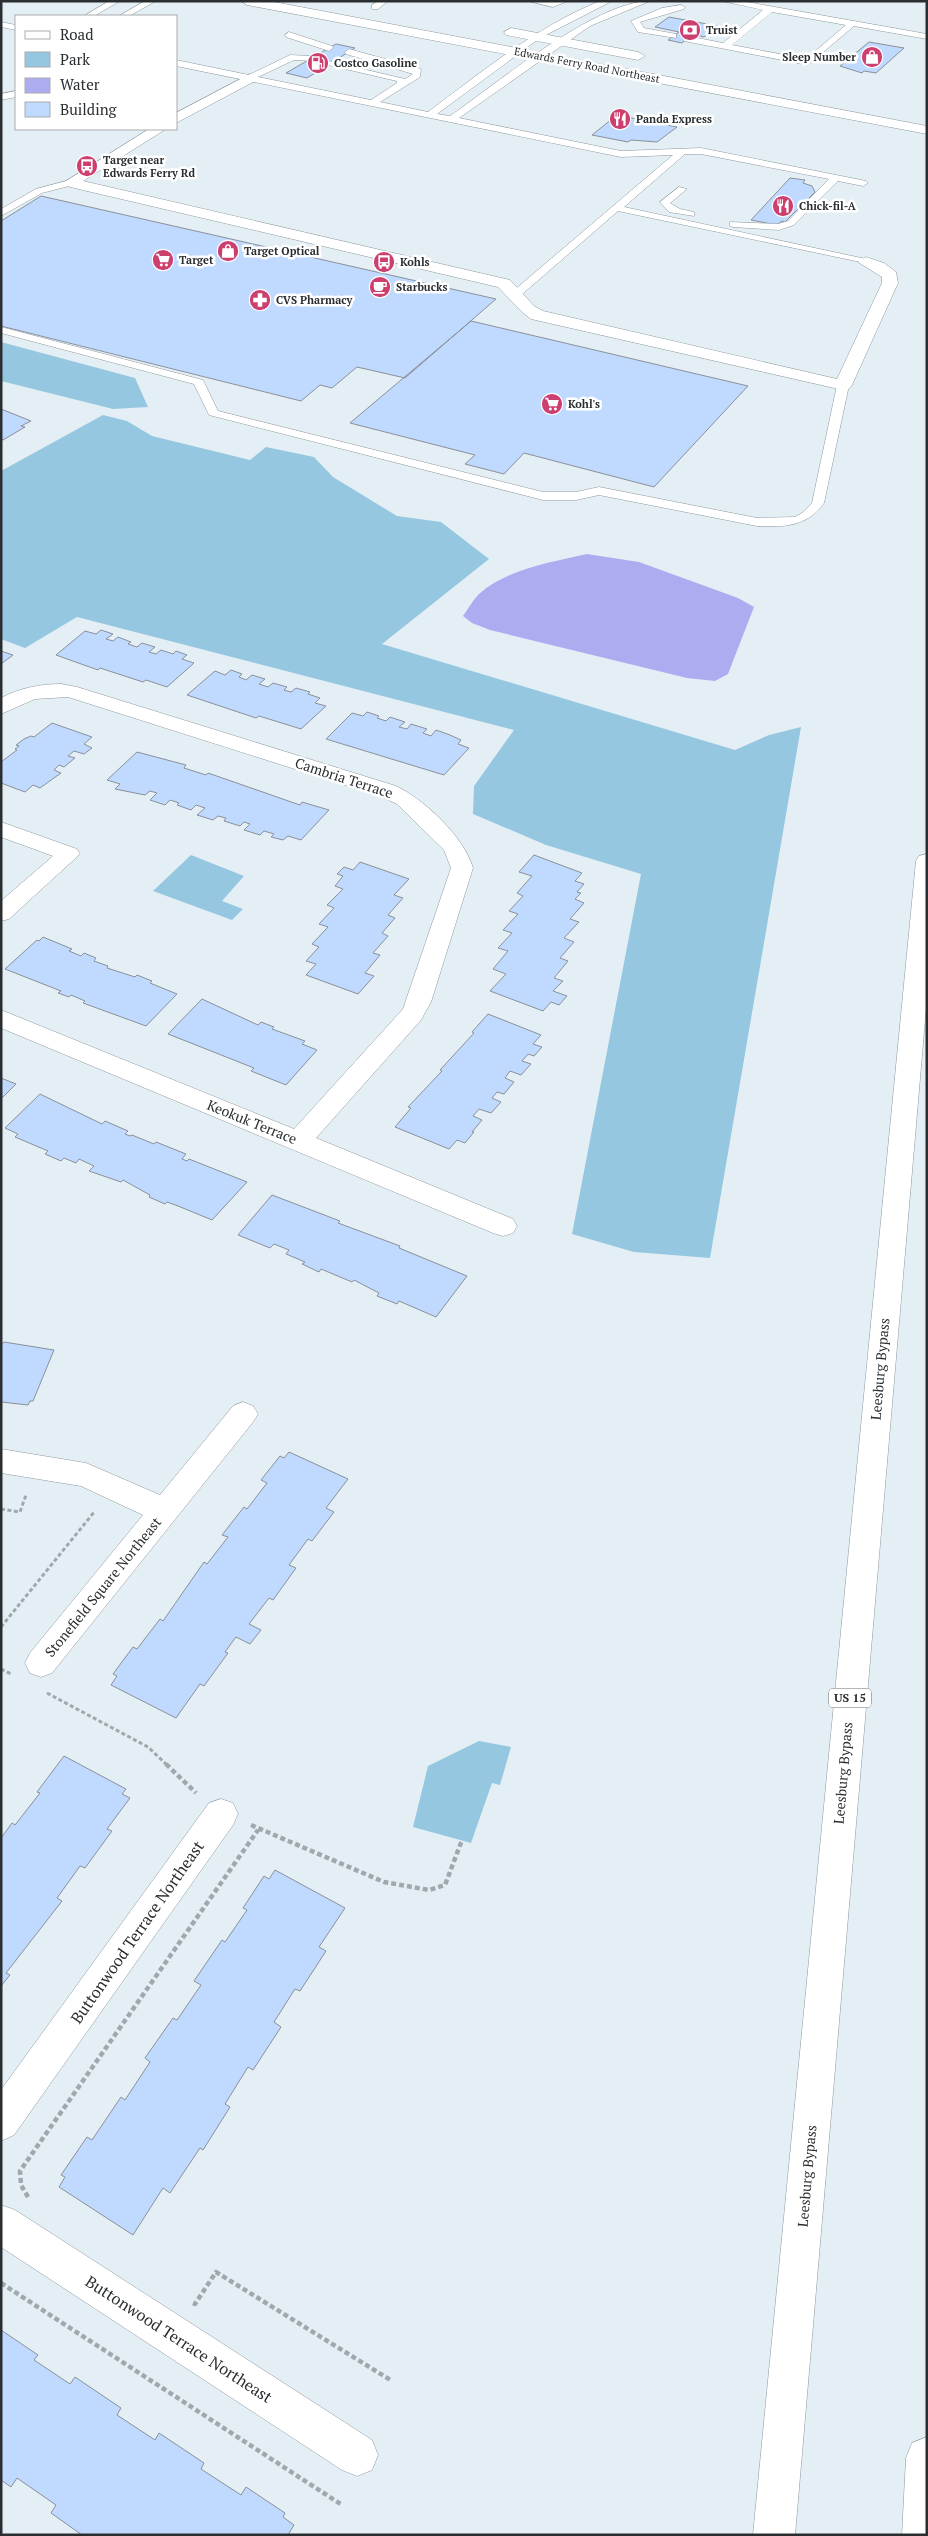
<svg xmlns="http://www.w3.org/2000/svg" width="928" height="2536" font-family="'PT Serif',serif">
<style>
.green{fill:#96c7e0}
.water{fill:#adacf1}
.building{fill:#bfd9ff;stroke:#8b9099}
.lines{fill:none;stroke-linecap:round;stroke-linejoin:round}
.lane-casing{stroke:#8e989e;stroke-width:1}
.street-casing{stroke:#8e989e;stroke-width:1}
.secondary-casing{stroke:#8e989e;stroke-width:1}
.highway-casing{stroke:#8e989e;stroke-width:1}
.path-far1{stroke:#a0a8ad;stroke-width:3;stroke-dasharray:4 2.5;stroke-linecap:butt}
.path{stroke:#a0a8ad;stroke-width:4.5;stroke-dasharray:5 3;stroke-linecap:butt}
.lane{fill:#fff;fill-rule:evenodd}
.street{fill:#fff;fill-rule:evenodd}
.secondary{fill:#fff;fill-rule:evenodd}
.highway{fill:#fff;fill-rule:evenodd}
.labels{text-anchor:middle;stroke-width:5;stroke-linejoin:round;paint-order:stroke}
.far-poi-label{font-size:11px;font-weight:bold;fill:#2a2e31;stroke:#fff;text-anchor:start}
.far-street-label{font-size:11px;fill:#2a2e31;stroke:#fff}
.shield{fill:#fff;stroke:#6a6d6f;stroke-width:1}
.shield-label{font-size:12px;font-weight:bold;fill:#2a2e31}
.street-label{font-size:14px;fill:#2a2e31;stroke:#fff}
.near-street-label{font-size:16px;fill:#2a2e31;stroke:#fff}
</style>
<rect width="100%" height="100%" fill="#e4eff5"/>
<path class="green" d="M1 342 135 378 148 407 113 409 1 381Z
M103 415 127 421 152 436 250 460 266 447 314 457 333 477 397 516 441 522 489 559 382 644 735 750 769 735 801 727 710 1258 634 1252 572 1234 641 874 546 845 473 814 474 786 514 730 77 617 25 648 1 639V471Z
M191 855 244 876 222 901 243 909 232 920 153 891Z
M479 1741 511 1747 500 1785 492 1783 471 1843 413 1827 428 1766Z"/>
<path class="water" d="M587 554 639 562 738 598 754 607 728 674 715 681 687 678 490 630 472 623 463 616C468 609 473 600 479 594 507 569 552 562 587 554Z"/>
<path class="building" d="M669 17 718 26 704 37 692 34 682 43 668 40 679 32 655 27Z
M869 42 904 48 876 73 864 71 862 73 840 66Z
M336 44 355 48 307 78 286 73Z
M617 115 677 127 657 142 631 140 628 142 592 135Z
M790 178 805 180 803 183 812 186 815 192 785 222 782 221 777 225 751 220Z
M41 196 496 299 405 378 357 367 332 388 320 385 301 401 1 326V221Z
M471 321 748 386 654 487 524 453 504 474 465 464 475 455 350 423Z
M1 409 31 421 21 426 25 427 3 440 1 439Z
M101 630 113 634 106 639 113 641 118 637 131 642 128 644 137 647 142 643 155 647 149 652 156 654 161 650 173 654 176 651 187 655 182 659 194 663 167 687 146 680 143 682 100 668 98 670 56 655 85 631 96 634Z
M1 651 13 655 1 664Z
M231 670 242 674 239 677 246 680 252 675 265 679 259 684 268 687 273 683 287 687 284 690 291 692 296 688 310 692 308 694 320 698 315 703 326 706 301 729 259 716 256 718 187 695 215 671 225 675Z
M367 712 379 716 377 718 386 721 390 717 405 722 399 727 407 729 411 724 427 729 423 733 431 736 436 730 450 735 461 740 458 744 469 748 444 775 326 739 352 713 363 716Z
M52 723 92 737 84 744 92 748 84 754 74 751 68 756 75 758 64 767 59 765 54 770 61 773 40 788 33 785 25 792 1 783V762L17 750 15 749 19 746 16 745 24 739 31 736 34 737Z
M137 752 186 765 184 768 206 775 208 773 300 805 302 802 329 810 301 840 288 836 283 840 271 837 274 834 264 831 260 835 244 830 250 824 244 822 240 826 224 821 226 818 218 816 213 820 197 815 205 808 196 805 191 810 177 805 179 803 170 800 165 805 150 800 157 793 150 791 145 795 115 789 120 784 107 780Z
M534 855 582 873 575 881 584 884 577 892 581 893 575 899 584 903 570 919 579 922 564 938 574 942 560 958 568 961 554 978 563 981 553 991 567 996 559 1005 551 1002 543 1011 490 991 506 974 493 969 508 951 498 948 512 933 503 930 518 914 509 911 523 896 517 893 532 876 519 872Z
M360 862 409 879 394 895 403 898 388 915 395 918 382 933 388 936 373 953 380 955 365 973 374 976 358 994 306 975 316 964 306 961 319 947 312 944 328 927 319 924 334 908 327 905 343 889 335 886 343 876 337 874 344 867 353 870Z
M43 937 72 949 69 951 81 956 84 953 96 958 94 961 108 966 107 968 135 977 137 975 152 981 150 983 177 994 146 1026 83 1003 85 1001 71 995 69 997 58 993 61 991 5 969 37 940 39 941Z
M202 999 258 1025 261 1022 274 1027 272 1029 305 1041 302 1044 317 1050 286 1085 251 1071 254 1068 168 1034Z
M488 1014 541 1035 533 1044 542 1047 534 1056 528 1054 522 1061 531 1064 521 1075 510 1071 505 1078 514 1082 504 1094 497 1092 492 1098 501 1102 491 1113 479 1109 473 1116 482 1120 472 1132H474L465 1143 457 1140 449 1149 395 1127 411 1108 408 1107 442 1071 440 1070 474 1033 472 1032Z
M1 1078 16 1084 1 1099Z
M40 1094 102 1124 105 1121 128 1131 125 1134 130 1136 132 1135 154 1144 156 1142 186 1154 182 1159 187 1161 189 1159 247 1182 212 1220 178 1206 167 1202 165 1204 149 1197 150 1195 123 1180 121 1182 89 1171 94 1166 79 1159 76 1163 64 1158 61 1161 45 1154 48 1151 15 1137 18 1134 5 1128Z
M272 1195 340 1221 338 1223 400 1246 399 1248 467 1276 436 1317 399 1301 397 1304 377 1296 379 1293 354 1280 352 1282 321 1269 319 1272 302 1264 305 1262 286 1254 289 1250 274 1244 270 1248 238 1235Z
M4 1342 54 1350 33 1401H30L28 1405 1 1402V1345Z
M289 1452 348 1479 326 1508 334 1512 312 1541 308 1539 289 1565 296 1568 273 1600 269 1598 249 1624 261 1630 250 1644 236 1637 225 1652 228 1653 204 1686 200 1684 176 1718 111 1685 117 1676 113 1674 133 1647 137 1649 160 1619 163 1621 204 1562 207 1564 228 1537 222 1535 244 1507 247 1509 267 1483 261 1480 280 1456 284 1458Z
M64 1756 126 1789 122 1794 130 1798 107 1829 112 1831 85 1868 80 1866 57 1898 62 1901 6 1973 10 1975 1 1986V1838L12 1823 15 1825 40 1793 37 1792Z
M275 1870 345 1908 319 1947 326 1951 300 1991 295 1989 274 2022 281 2027 253 2070 248 2067 225 2104 230 2107 203 2150 200 2148 170 2193 163 2188 133 2235 59 2187 65 2177 61 2175 87 2137 92 2140 121 2097 125 2100 150 2062 145 2058 173 2018 177 2020 201 1985 194 1981 222 1940 225 1942 247 1910 243 1908 264 1876 269 1879Z
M1 2330 38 2355 34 2360 70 2384 75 2377 121 2408 117 2415 155 2440 159 2433 204 2463 201 2469 241 2495 246 2487 285 2513 283 2517 294 2525 288 2535H82L51 2513 56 2505 17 2478 11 2487 1 2480Z"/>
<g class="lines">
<g class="lane-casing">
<path id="lane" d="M109 1H120L94 16H84Z
M145 1H156L129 16H119Z
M378 1H388L378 9H372V5Z
M528 1H568L553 7Z
M600 1H612L540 38 437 114 450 116C496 84 596 1 650 1L590 26 459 118 621 151 701 148 866 181 868 183 863 186 838 181 794 225 779 230 733 227 730 226V222L778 224 788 221 829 179 701 154H685L624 207 866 259 871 262 870 264 618 211 520 296H512V292L673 155 621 157 176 66V60L249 75 290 55 311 56 314 57V61L294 60 258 77 371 100 397 83V81L328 65V61L405 79 413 74 346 54 345 52 349 49 421 69 420 77 380 102 428 112C483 71 536 27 600 1Z
M722 1H741L927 34V39L854 26 808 65 684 41 683 39 687 36 723 43 763 10ZM772 12 846 25 806 59 732 45Z
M681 5 685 7 684 9 640 22 644 28 676 34V38L638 32 631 21 662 8Z
M1 22 16 25V30L1 27Z
M289 32 332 46 333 48 329 51 286 37 285 35Z
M16 91V97L1 100V94Z
M70 180 73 181V185L42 193 1 216V209L36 189Z
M679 187 687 189 670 203 680 209 694 212V216L669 212 660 202Z
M1 327 203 380 218 411 543 492H576L599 487 757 518 795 517 802 513 812 503 837 385 843 382 849 385 824 503C807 527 784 527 757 526L599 495 576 500H543L209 415 194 384 1 333Z"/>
</g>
<g class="street-casing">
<path id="street" d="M250 74 257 78 255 81 176 123V113Z
M149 129H166L83 181 510 280 534 306 543 311 837 379 882 283V277L858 262 866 257 884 263 896 272 898 283 852 385 849 389 843 390 531 319 522 312 498 287 70 187 63 183Z
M61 684 77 687 396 786C425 800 464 837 473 868L431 1002 421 1020 316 1138 513 1219 517 1226 513 1233 503 1236 493 1233 1 1028V1010L294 1129 403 1009 451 868 444 850 397 804 380 796 68 697 35 699 1 714V698C20 688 40 684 61 684Z
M1 822 77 849 80 854 9 919 1 921V901L53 856 1 837Z
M243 1402 253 1406 258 1414 253 1422 52 1673 41 1677 30 1673 25 1663 30 1653 143 1515 81 1486 1 1473V1449L86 1463 160 1495 233 1406Z
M221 1799 233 1803 238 1814 233 1825 14 2135 1 2141V2090L209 1803Z
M1 2205 15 2210 372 2440 378 2455 372 2470 357 2476 342 2470 1 2247Z"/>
</g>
<g class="secondary-casing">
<path id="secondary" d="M241 1H269L927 126V134L247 5Z
M511 28 638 52 645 56 638 60 506 35 504 32Z"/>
</g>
<g class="highway-casing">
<path id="highway" d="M927 854V997L795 2535H753L916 861 919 856Z
M927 2437V2535H902L906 2458 912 2443Z"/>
</g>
<path class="path-far1" d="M1 1509 20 1512 26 1495
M1 1627 95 1511
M1 1669 11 1674
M47 1693 148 1747 168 1766"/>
<path class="path" d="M166 1764 196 1793
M251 1825 384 1882 429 1890 445 1885 462 1840
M28 2197 21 2185 20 2171 258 1830
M1 2283 342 2505
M193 2303 195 2304 216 2272 392 2381"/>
<use href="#lane" class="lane"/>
<use href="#street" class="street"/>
<use href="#secondary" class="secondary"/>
<use href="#highway" class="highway"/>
</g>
<defs>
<g id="bank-disc" transform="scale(1.125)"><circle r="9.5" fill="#cc3f6f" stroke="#fff"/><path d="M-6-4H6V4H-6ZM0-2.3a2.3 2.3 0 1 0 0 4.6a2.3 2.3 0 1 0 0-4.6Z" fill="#fff"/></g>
<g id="shop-disc" transform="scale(1.125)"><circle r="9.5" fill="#cc3f6f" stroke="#fff"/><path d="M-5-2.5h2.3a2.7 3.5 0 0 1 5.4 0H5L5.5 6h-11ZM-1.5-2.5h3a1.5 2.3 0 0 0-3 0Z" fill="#fff"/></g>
<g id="fuel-disc" transform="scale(1.125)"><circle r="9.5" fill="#cc3f6f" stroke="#fff"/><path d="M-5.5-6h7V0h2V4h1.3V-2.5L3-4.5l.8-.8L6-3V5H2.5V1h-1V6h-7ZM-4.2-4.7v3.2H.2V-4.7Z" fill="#fff"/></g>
<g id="restaurant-disc" transform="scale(1.125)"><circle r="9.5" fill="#cc3f6f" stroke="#fff"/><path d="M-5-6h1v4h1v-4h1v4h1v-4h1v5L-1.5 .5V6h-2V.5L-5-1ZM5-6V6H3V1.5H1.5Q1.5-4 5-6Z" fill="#fff"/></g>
<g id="bus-disc" transform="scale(1.125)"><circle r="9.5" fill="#cc3f6f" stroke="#fff"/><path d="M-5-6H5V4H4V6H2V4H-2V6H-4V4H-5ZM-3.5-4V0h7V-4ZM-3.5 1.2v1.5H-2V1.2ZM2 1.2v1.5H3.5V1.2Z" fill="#fff"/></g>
<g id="supermarket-disc" transform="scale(1.125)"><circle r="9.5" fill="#cc3f6f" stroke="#fff"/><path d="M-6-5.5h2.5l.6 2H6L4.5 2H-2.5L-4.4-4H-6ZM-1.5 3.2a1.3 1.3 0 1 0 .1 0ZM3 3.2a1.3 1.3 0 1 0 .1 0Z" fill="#fff"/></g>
<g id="cafe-disc" transform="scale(1.125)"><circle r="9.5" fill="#cc3f6f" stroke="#fff"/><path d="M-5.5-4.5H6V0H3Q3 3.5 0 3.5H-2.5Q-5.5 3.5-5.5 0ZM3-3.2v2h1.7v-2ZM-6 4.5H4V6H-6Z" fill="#fff"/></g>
<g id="pharmacy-disc" transform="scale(1.125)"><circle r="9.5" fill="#cc3f6f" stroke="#fff"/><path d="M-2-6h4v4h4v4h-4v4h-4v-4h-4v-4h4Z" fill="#fff"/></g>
</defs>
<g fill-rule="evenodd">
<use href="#bank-disc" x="690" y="30"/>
<use href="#shop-disc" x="872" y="57"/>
<use href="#fuel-disc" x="318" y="63"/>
<use href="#restaurant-disc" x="620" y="119"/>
<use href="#bus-disc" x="87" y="166"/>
<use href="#restaurant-disc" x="783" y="206"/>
<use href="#shop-disc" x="228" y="251"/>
<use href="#supermarket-disc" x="163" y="260"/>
<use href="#bus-disc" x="384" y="262"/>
<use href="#cafe-disc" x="380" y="287"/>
<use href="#pharmacy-disc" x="260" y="300"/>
<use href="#supermarket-disc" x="552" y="404"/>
</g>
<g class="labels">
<g class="far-poi-label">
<text x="706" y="34">Truist</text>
<text x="856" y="61" text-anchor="end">Sleep Number</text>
<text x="334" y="67">Costco Gasoline</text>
<text x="636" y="123">Panda Express</text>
<text x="103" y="164">Target near<tspan x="103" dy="13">Edwards Ferry Rd</tspan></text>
<text x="799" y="210">Chick-fil-A</text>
<text x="244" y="255">Target Optical</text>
<text x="179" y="264">Target</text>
<text x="400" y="266">Kohls</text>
<text x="396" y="291">Starbucks</text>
<text x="276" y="304">CVS Pharmacy</text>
<text x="568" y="408">Kohl's</text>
</g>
<g class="far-street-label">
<text transform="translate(587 65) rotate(11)" y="4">Edwards Ferry Road Northeast</text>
</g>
<rect class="shield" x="829" y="1688.5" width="42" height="19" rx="4"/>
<g class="shield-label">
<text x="850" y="1702">US 15</text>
</g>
<g class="street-label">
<text transform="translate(344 778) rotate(18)" y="5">Cambria Terrace</text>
<text transform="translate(252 1122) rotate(22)" y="5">Keokuk Terrace</text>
<text transform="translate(880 1369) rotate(-85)" y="5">Leesburg Bypass</text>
<text transform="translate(103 1587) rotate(-51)" y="5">Stonefield Square Northeast</text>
<text transform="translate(843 1773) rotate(-85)" y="5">Leesburg Bypass</text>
<text transform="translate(807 2176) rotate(-85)" y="5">Leesburg Bypass</text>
</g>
<g class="near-street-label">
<text transform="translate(137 1932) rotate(-55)" y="6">Buttonwood Terrace Northeast</text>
<text transform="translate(179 2339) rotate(33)" y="6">Buttonwood Terrace Northeast</text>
</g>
</g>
<rect width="928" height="2536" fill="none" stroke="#2a2e31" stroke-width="5"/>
<rect x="15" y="15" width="162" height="115" fill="#ffffff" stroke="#aaabad"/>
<rect x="25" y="31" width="25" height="8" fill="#ffffff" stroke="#aaabad"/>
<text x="60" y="40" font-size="15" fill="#2a2e31">Road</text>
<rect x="25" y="52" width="25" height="15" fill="#96c7e0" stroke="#aaabad"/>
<text x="60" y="65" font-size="15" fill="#2a2e31">Park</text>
<rect x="25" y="78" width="25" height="15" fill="#adacf1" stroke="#aaabad"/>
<text x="60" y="90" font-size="15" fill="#2a2e31">Water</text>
<rect x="25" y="102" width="25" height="15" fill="#bfd9ff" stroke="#aaabad"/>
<text x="60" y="115" font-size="15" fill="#2a2e31">Building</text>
</svg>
